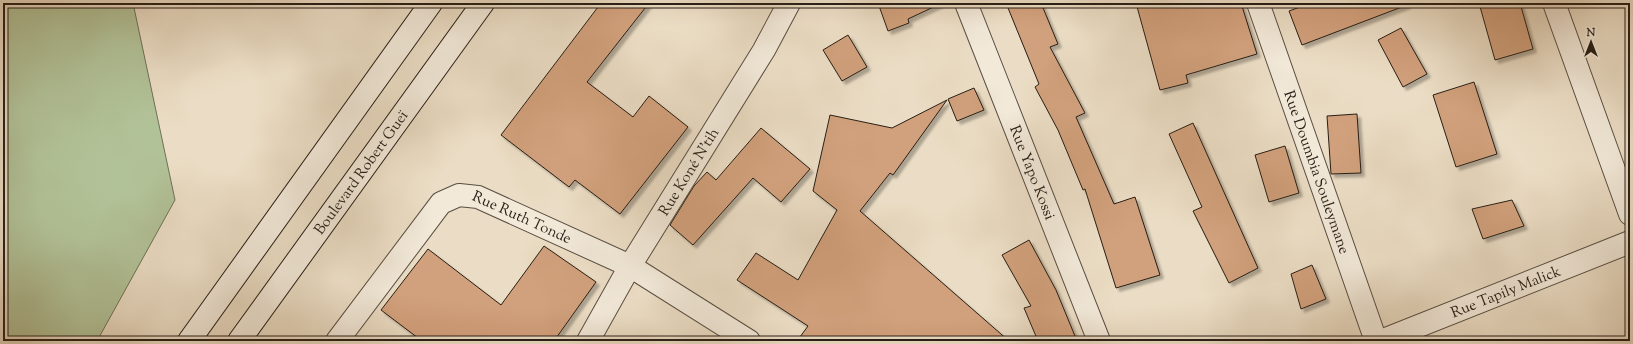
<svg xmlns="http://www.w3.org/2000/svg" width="1633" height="344" font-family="'Sorts Mill Goudy',serif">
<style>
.green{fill:#b2c298;stroke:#6d7057}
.building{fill:#d1a07b;stroke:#281e16;filter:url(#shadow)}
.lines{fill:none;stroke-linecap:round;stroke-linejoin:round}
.minor-casing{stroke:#594e42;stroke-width:24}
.secondary-casing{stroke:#281e16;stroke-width:24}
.minor{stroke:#f2e9d9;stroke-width:22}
.secondary{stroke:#f2e9d9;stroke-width:22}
.labels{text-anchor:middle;stroke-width:3.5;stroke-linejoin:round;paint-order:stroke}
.street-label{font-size:15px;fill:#281e16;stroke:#f2e9d9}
</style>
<defs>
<filter id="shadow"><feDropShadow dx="3.5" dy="3.5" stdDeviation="1" flood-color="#0004"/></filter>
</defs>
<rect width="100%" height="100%" fill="#ebddc5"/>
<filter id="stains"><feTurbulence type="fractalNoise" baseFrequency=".005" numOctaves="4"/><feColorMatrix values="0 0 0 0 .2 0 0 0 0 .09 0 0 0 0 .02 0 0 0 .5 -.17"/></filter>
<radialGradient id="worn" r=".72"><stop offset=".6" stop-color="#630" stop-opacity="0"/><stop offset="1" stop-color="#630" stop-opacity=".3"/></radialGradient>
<path class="green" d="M3 3H133L175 200 97 341H3Z"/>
<path class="building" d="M601 3H649L587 82 633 117 649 96 688 127 620 214 575 180 569 187 501 135Z
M878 3H942L908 19 909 23 888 31Z
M1006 3H1041L1058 44 1050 47 1085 113 1076 117 1114 204 1135 197 1160 275 1116 288 1085 189 1083 190 1058 130 1035 87 1039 84Z
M1136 3H1241L1257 54 1186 75 1188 83 1160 90Z
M1311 3H1407V5L1302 45 1289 11Z
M1479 3H1520L1533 49 1495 60Z
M1401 28 1427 74 1403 87 1378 40Z
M848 35 867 67 842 81 823 50Z
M1474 82 1497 154 1456 167 1433 95Z
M974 88 984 110 957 121 948 99Z
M947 100 893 175 890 173 860 211 1009 341H797L808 326 737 280 756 253 798 280 837 210 813 191 830 115 892 128Z
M1357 114 1361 173 1331 174 1327 116Z
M1193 123 1258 268 1229 283 1193 211 1202 207 1169 134Z
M761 128 810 169 781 202 753 178 693 245 670 225 694 186 707 172 716 180Z
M1285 146 1299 193 1269 202 1255 155Z
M1512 200 1524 226 1483 239 1472 209Z
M1029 240 1056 290 1077 341H1038L1024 308 1031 306 1002 255Z
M544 246 596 282 554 341H422L381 310 428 249 501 305Z
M1312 265 1326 299 1301 309 1291 274Z"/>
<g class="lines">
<g class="minor-casing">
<g id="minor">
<path id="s1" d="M966 3 1099 341"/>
<path id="s2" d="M1258 3 1376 341"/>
<path d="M1554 3 1630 214"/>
<path id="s3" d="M337 341 441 203 459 195 478 197 630 266 749 341"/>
<path id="s4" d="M588 341 630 266 764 50 789 3"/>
<path id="s5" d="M1381 341 1630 242"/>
</g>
</g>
<g class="secondary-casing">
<g id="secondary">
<path d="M189 341 431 3"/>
<path id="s6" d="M239 341 483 3"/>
</g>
</g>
<use href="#minor" class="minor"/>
<use href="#secondary" class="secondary"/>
</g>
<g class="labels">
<g class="street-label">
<text dy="5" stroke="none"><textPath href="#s6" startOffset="208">Boulevard Robert Gueï</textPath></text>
<text dy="5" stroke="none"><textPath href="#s4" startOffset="197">Rue Koné N'tih</textPath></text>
<text dy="5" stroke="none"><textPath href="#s1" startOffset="182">Rue Yapo Kossi</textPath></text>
<text dy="5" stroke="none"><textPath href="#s2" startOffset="179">Rue Doumbia Souleymane</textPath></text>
<text dy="5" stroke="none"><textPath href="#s3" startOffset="260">Rue Ruth Tonde</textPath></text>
<text dy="5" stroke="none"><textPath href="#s5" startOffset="134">Rue Tapily Malick</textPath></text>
</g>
</g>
<rect width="1633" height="344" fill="none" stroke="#ebddc5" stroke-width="16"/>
<rect x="4" y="4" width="1625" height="336" fill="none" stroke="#281e16" stroke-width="2"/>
<rect x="8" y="8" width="1617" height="328" fill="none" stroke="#281e16"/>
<g transform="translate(1591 42)" stroke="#f2e9d9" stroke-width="3" paint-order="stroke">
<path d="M0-3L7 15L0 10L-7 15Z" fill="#281e16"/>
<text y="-6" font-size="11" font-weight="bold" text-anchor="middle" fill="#281e16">N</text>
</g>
<rect width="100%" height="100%" filter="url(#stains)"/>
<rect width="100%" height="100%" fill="url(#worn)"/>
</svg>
